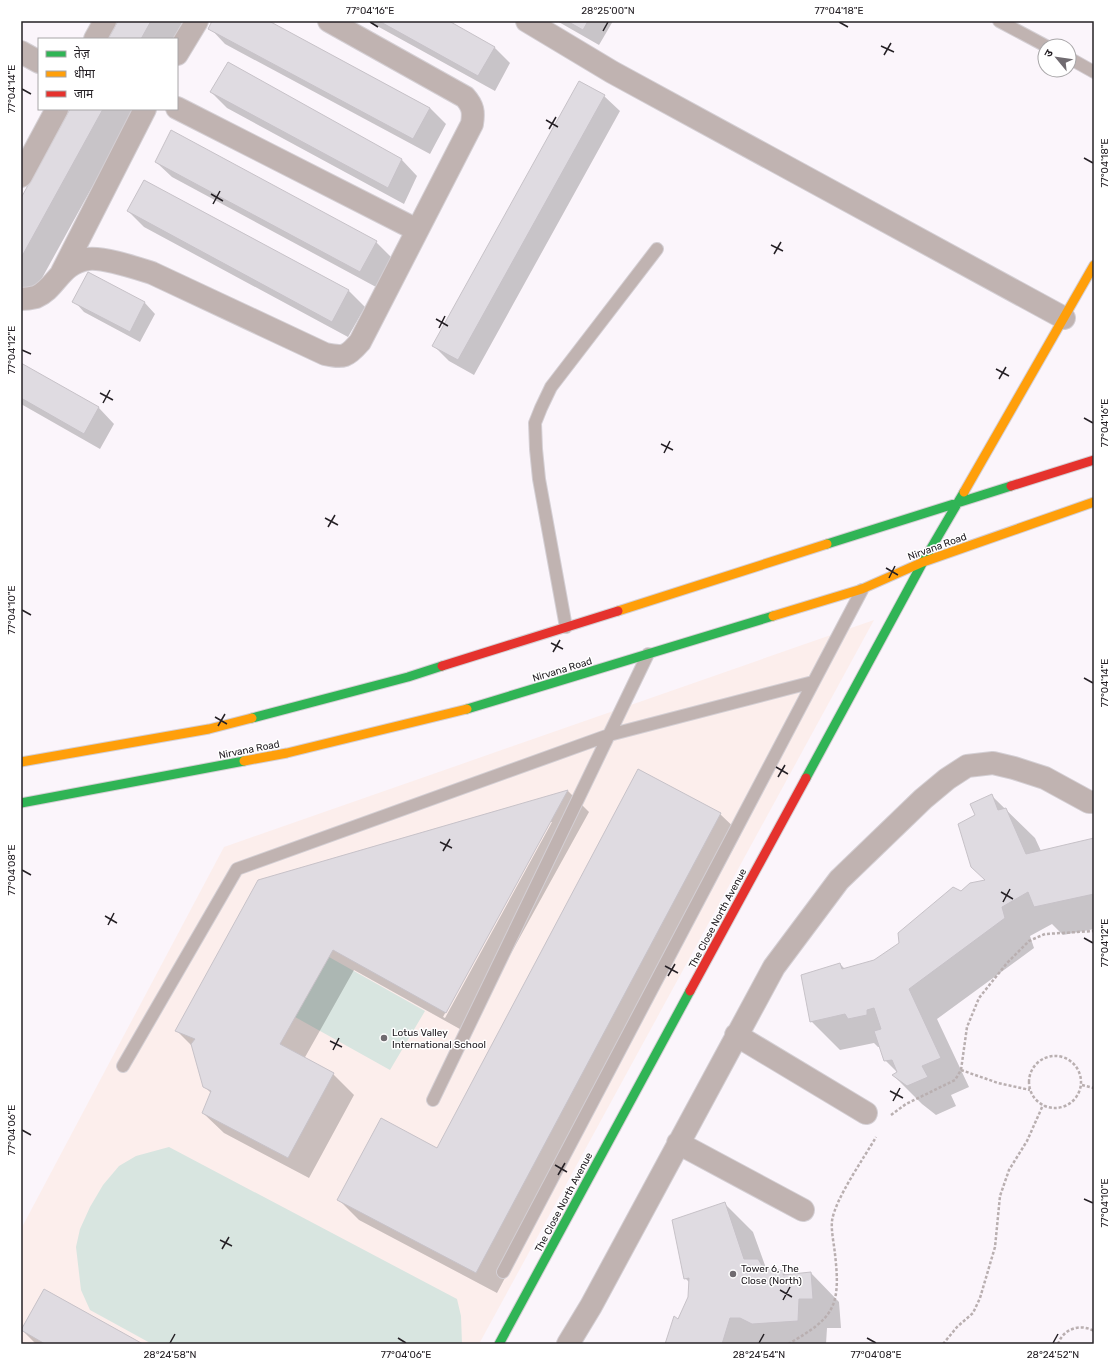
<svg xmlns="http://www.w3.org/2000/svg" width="1115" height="1365" font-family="Rubik,'Noto Sans Devanagari',sans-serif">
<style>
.education{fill:#fceeec}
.green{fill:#d8e5e0}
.shadow{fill:#0003;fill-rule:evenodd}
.building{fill:#dfdbe1;stroke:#c7c2c8}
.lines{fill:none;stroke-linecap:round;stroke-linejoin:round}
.lane-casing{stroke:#d4cfd4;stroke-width:14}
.street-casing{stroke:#d4cfd4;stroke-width:24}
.fast-casing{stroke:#d4cfd4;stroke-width:11}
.slow-casing{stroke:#d4cfd4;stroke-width:11}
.jam-casing{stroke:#d4cfd4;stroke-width:11}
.path{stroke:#b9afb0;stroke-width:2.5;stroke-dasharray:3 2;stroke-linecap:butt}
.lane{stroke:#c0b3b1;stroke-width:12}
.street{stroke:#c0b3b1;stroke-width:22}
.fast{stroke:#30b455;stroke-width:9}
.slow{stroke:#ff9f0a;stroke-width:9}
.jam{stroke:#e5322d;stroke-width:9}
.ticks{fill:none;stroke:#252025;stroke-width:1.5}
.poi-dot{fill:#706b70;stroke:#fff;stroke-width:1.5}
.labels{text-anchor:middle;stroke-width:3;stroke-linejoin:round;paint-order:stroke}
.street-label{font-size:10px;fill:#252025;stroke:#fff}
.poi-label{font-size:10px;fill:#252025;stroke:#fff;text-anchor:start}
.neatline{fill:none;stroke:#252025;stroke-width:1.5}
.ticks-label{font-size:10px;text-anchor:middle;fill:#252025}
</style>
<rect width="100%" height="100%" fill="#fbf5fb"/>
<path class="education" d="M874 620 479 1344H21V1229L224 847Z"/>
<path class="green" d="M329 957 425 1011 390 1070 295 1017Z
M169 1147 457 1299 461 1316 462 1344H152L90 1310 81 1290 76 1247 80 1229 90 1207 103 1185 119 1166 136 1156Z"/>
<path class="shadow" d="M119 21H183L173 39H109Z
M214 21H267L430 108 446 124 430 154 225 44 210 28Z
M368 21H447L494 47 510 63 495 91Z
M557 21H613L599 45Z
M228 63 402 160 417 176 404 204 227 108 211 92Z
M604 96 620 111 474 375 449 361 434 346Z
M71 109H135L30 300 21 296V200Z
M156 162 376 242 392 258 376 287 172 177Z
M144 181 349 291 365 307 348 337 144 227 128 211Z
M74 301 145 303 155 314 140 342 84 312Z
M21 364 99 408 114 424 100 449 21 404Z
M568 791 589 812 467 1033 354 970 304 1059 333 1074 354 1095 309 1178 224 1133 203 1113 211 1093 204 1086 193 1047 176 1030 259 881ZM550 822H552L445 1018 443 1017Z
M992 796 1035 838 1041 851 1094 839V929L1063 935 1052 924 1030 936 1034 948 937 1019 969 1087 951 1095 956 1106 936 1115 922 1104 894 1076 898 1073 885 1060 880 1047H878L874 1043 840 1050 811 1021 840 964 845 969 874 961 901 944 961 892 986 881 976 815Z
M720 814 741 834 497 1293 359 1220 338 1199 437 1149Z
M724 1203 753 1232 766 1268 783 1272 787 1276 811 1273 839 1302 841 1328H827L826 1344H666L689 1297 690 1283 685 1278Z
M22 1330 141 1344H36Z"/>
<path class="building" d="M118 21H151L141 39H108Z
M212 21H269L430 108 413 139 208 29Z
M379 21H449L495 47 478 76Z
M567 21H588L583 30Z
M228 62 402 159 388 188 210 92Z
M579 81 605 95 458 360 432 346Z
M70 109H103L21 258V198Z
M171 130 377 241 360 272 155 162Z
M144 180 349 290 332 322 127 211Z
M88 272 145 302 130 332 72 302Z
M21 363 99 407 84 434 21 398Z
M638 769 721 813 476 1273 337 1200 381 1118 437 1148Z
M568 790 446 1013 333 950 280 1044 334 1073 288 1158 202 1113 211 1091 203 1087 191 1044 195 1039 175 1031 258 880Z
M992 794 998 810 1006 808 1026 854 1094 838V894L1034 907 1028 892 1002 907 1005 918 909 989 941 1058 922 1066 928 1077 907 1086 892 1075 897 1072 892 1060 884 1061 874 1031 881 1029 874 1008 867 1010V1015L848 1019 845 1014 810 1022 801 975 840 963 842 969 874 960 899 943 898 933 953 887 961 891 970 883 985 880 971 867 958 824 975 815 970 804Z
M725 1202 744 1259H758L763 1267 784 1271 783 1275 811 1272 813 1299H799L798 1321 752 1324 740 1318H730L722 1344H665L674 1316 678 1319 688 1297 689 1278 684 1279 672 1220Z
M44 1289 143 1344H45L21 1330Z"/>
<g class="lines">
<g class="lane-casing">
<path id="lane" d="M999 21 1046 46
M1069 58 1094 72
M566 627 539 479 536 449 535 423 541 408 551 387 657 249
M123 1066 237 869 609 735 813 682
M433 1100 648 654
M503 1272 862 590"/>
</g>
<g class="street-casing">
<path id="street" d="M527 21 612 72 1064 318
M95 39 105 21
M21 52 39 62
M177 54 197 21
M177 108 417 230
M21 176 57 109
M62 272 145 109
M21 299C26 299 32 298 36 297 56 289 60 263 88 259 104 257 136 268 152 273L325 354C344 358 347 357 360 342L472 124C474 112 473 106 465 97L329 21
M736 1035 866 1113
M678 1143 803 1210
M568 1344 591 1306 774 967 839 880 923 799 947 779 967 766 993 763 1014 768 1045 778 1089 802H1094"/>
</g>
<g class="fast-casing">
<path id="fast" d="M827 544 1011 486
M467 709 773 616
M252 718 408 677 442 666
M806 778 923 562 964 492
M21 803 244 761
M499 1344 690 991"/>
</g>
<g class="slow-casing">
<path id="slow" d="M964 492 1094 265
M618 611 827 544
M773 616 862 589 923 562 1094 502
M244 761 287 753 467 709
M21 762 209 729 252 718"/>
</g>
<g class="jam-casing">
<path id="jam" d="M1011 486 1094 460
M442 666 618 611
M690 991 806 778"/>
</g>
<path class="path" d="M1029 1082a26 26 0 1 1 52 0a26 26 0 1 1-52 0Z
M961 1070 998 1083 1030 1090
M1082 1085 1094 1088
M891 1115 906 1104 955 1080 961 1070 967 1027 979 998 1007 963 1029 941 1045 934 1094 931
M788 1344C834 1318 841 1307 835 1254 834 1244 831 1231 832 1221 835 1199 864 1158 876 1137
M943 1344 957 1327 973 1313 980 1298 995 1247 1000 1196 1009 1170 1027 1141 1043 1105
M1058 1344C1063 1329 1080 1323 1094 1331"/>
<use href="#lane" class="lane"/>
<use href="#street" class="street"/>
<use href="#fast" class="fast"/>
<use href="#slow" class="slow"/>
<use href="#jam" class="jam"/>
</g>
<path class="ticks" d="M370 22 378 27M839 22 848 27M603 31 608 22M881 46 894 52M884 55 891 43M22 89 31 94M546 120 558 127M549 129 556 117M1084 158 1093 163M211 194 223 201M213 204 220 191M771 245 783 251M774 254 781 242M436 319 448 326M439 328 445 316M22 350 31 354M996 369 1009 376M999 379 1006 367M100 393 113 400M103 403 110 390M1084 418 1093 423M661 444 673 450M664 453 670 441M325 518 338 525M328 527 335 515M886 568 898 575M889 578 895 566M22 610 31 615M551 643 563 649M553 652 560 640M1084 678 1093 683M215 717 227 724M218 726 225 714M776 767 788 774M778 777 785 765M440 842 452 848M443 851 450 839M22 870 31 875M1001 892 1013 899M1003 902 1010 889M105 916 117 923M108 925 114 913M1084 938 1093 943M665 966 678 973M668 976 675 964M330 1041 342 1047M333 1050 339 1038M890 1091 903 1098M893 1101 900 1088M22 1130 31 1135M555 1165 567 1172M558 1175 565 1163M1084 1199 1093 1203M220 1240 232 1246M222 1249 229 1237M780 1290 792 1297M783 1300 790 1287M398 1338 406 1343M867 1338 876 1343M170 1343 175 1334M759 1343 764 1334M1053 1343 1058 1334"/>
<g class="poi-dot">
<circle cx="384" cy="1038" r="4"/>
<circle cx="733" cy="1274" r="4"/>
</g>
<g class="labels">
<g class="street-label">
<text transform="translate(937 546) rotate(-20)" y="4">Nirvana Road</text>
<text transform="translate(562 669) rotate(-17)" y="4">Nirvana Road</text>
<text transform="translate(249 749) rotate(-11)" y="4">Nirvana Road</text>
<text transform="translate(717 918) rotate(-62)" y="4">The Close North Avenue</text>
<text transform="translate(563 1202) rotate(-62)" y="4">The Close North Avenue</text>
</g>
<g class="poi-label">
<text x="392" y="1036">Lotus Valley<tspan x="392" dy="12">International School</tspan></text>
<text x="741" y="1272">Tower 6, The<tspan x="741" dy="12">Close (North)</tspan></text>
</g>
</g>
<rect width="1115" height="1365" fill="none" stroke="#ffffff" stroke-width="44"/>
<rect x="38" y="38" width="140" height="72" fill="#ffffff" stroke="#a8a6a8"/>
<rect x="46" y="51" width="20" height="6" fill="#30b455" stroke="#a8a6a8"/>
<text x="74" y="58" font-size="12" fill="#252025">तेज़</text>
<rect x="46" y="71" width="20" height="6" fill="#ff9f0a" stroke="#a8a6a8"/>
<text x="74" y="78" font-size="12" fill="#252025">धीमा</text>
<rect x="46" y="91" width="20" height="6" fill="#e5322d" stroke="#a8a6a8"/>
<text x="74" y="98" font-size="12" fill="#252025">जाम</text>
<g transform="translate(1057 58) rotate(299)"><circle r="19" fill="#ffffff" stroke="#a8a6a8"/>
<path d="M0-3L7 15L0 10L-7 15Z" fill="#706b70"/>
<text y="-6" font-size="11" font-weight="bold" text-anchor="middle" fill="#252025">उ</text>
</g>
<rect x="22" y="22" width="1071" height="1321" class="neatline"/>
<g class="ticks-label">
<text x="370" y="14">77°04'16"E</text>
<text x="608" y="14">28°25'00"N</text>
<text x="839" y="14">77°04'18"E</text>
<text transform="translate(11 89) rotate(-90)" y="4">77°04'14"E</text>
<text transform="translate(1104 163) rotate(-90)" y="4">77°04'18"E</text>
<text transform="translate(11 350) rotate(-90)" y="4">77°04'12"E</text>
<text transform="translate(1104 423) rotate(-90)" y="4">77°04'16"E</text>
<text transform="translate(11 610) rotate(-90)" y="4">77°04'10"E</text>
<text transform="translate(1104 683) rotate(-90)" y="4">77°04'14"E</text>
<text transform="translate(11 870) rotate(-90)" y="4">77°04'08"E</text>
<text transform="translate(1104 943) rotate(-90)" y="4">77°04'12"E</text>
<text transform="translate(11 1130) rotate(-90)" y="4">77°04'06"E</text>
<text transform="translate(1104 1203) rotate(-90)" y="4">77°04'10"E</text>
<text x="170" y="1358">28°24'58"N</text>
<text x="406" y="1358">77°04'06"E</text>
<text x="759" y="1358">28°24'54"N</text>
<text x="876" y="1358">77°04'08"E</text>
<text x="1053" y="1358">28°24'52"N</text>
</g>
</svg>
